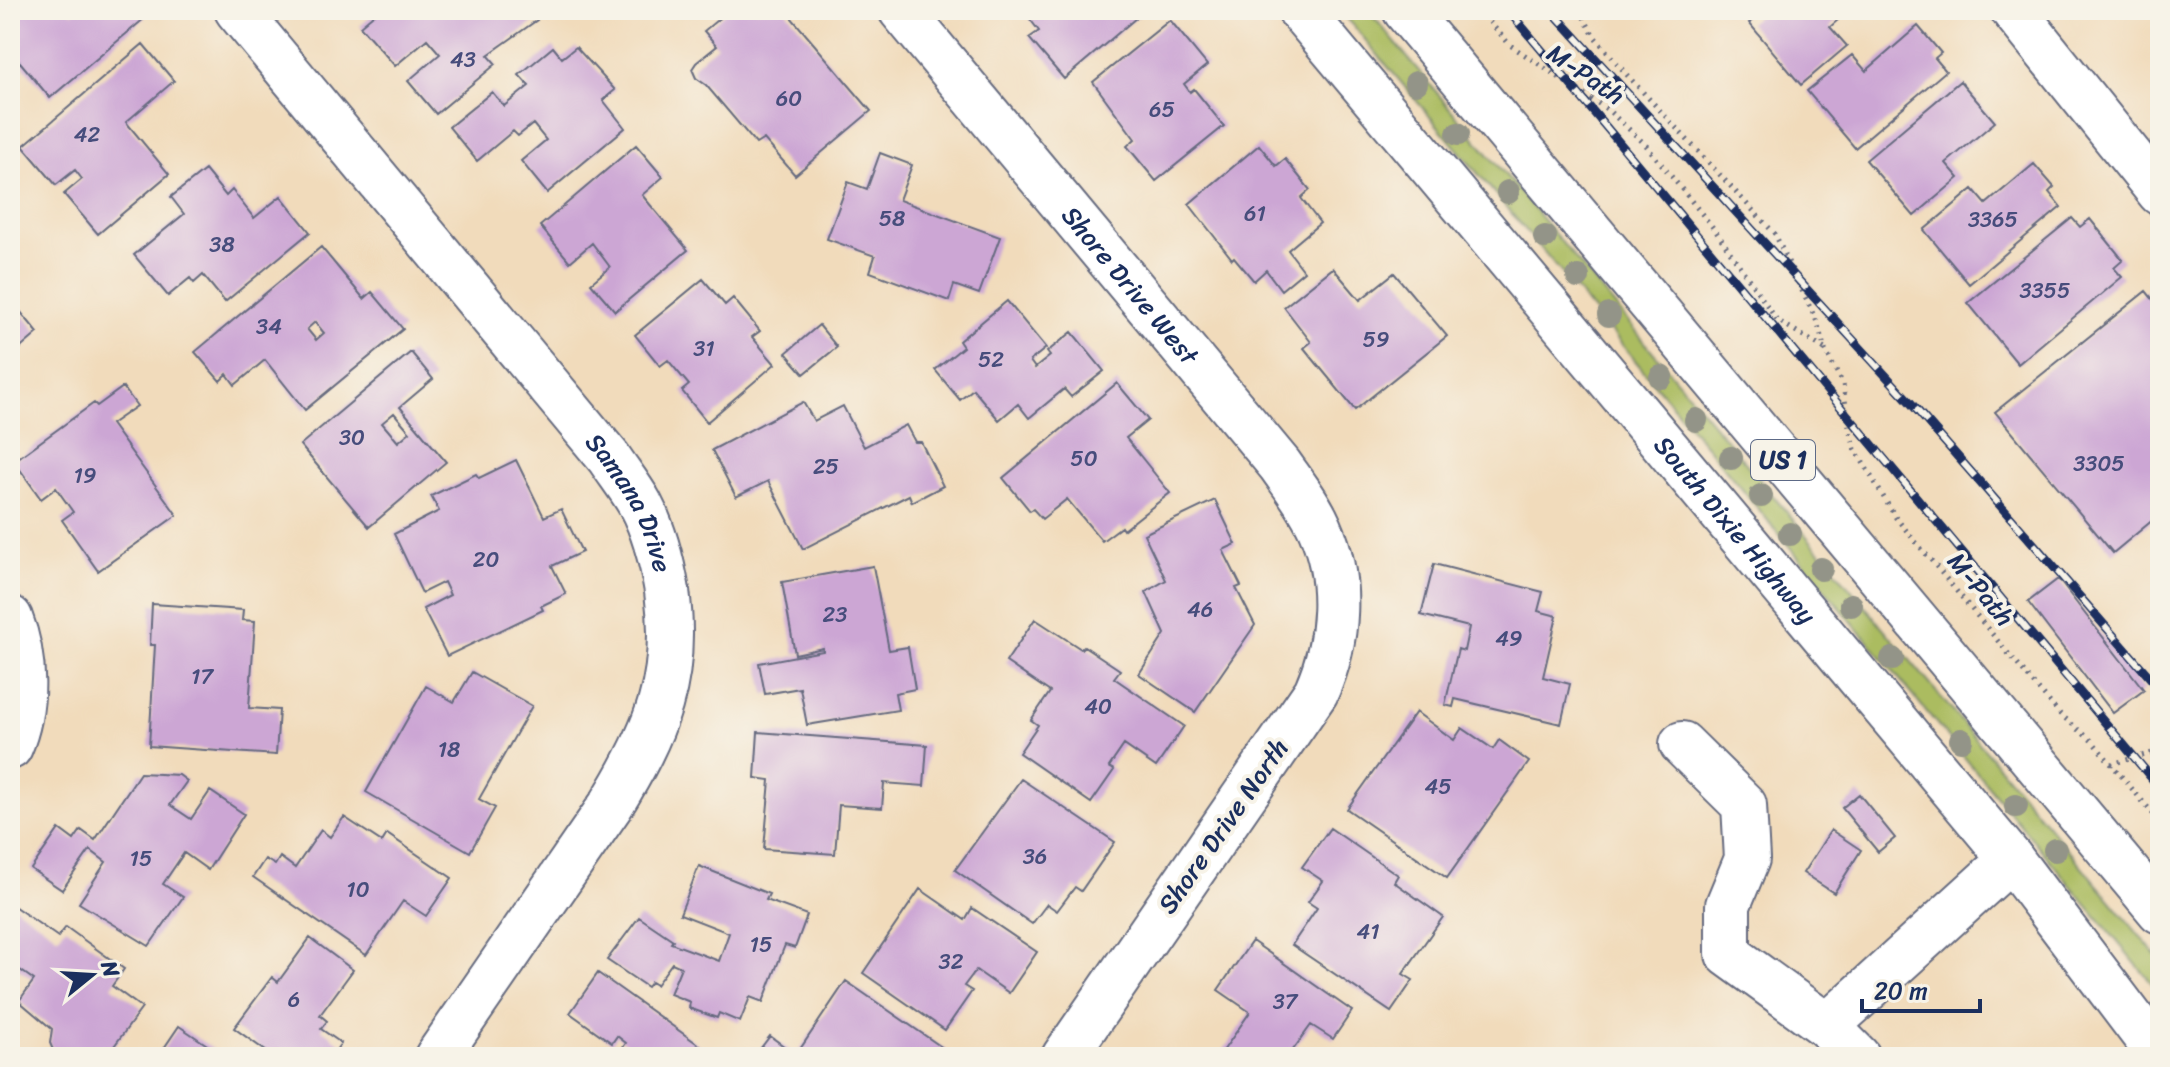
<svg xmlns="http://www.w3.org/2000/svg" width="2170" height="1067" font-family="Sriracha,sans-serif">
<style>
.green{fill:#abbc60;stroke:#63765f;stroke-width:2}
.building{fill:#cca6d4;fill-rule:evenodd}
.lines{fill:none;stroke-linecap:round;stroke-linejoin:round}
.minor-casing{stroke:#666b7f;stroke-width:48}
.highway-casing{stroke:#666b7f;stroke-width:48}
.path{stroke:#666b7f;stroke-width:5;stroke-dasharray:2 6;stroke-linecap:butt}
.minor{stroke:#fff;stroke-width:44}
.highway{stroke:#fff;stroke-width:44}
.rail-casing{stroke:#1b2f5e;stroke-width:9}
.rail{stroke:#f7f3e8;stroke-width:6;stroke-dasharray:18;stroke-linecap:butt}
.tree{fill:#939488}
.labels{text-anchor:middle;stroke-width:8;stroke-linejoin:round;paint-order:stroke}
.number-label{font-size:22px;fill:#474d7c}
.shield{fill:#f7f3e8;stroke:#5d6a87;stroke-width:2}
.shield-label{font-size:24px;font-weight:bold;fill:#1b2f5e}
.street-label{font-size:26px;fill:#1b2f5e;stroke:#f7f3e8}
</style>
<rect width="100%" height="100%" fill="#f7f3e8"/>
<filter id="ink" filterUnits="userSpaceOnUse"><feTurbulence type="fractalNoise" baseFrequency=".0125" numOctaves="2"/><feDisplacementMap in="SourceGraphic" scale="16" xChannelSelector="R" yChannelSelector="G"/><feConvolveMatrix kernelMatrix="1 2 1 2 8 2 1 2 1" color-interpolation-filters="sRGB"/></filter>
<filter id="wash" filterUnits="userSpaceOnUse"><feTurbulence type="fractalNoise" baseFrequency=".006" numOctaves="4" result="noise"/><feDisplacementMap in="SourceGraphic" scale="32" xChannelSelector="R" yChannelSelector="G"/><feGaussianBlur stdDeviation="1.8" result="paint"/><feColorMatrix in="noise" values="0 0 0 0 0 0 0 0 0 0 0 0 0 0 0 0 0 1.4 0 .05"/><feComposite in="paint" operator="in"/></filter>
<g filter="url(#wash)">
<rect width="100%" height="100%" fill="#f1dbbb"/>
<path class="green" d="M1340 10H1368L2160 960V993L1604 323Z"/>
<g id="blocks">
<path class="building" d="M10 10H70L72 13 76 10H138L145 18 50 98 20 62 10 70Z
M379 10H529L537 20 488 55 496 64 436 114 408 81 440 54 427 39 395 66 360 26Z
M729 10H785L871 111 795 175 764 139 756 144 706 85 696 78 692 69 696 63 717 46 704 31Z
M1023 10H1142L1143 12 1064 79 1029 38 1039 31Z
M1765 10H1849L1830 27 1847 46 1801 85 1749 23Z
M1170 20 1207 65 1184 84 1190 92 1194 89 1224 126 1156 181 1127 146 1135 139 1093 82Z
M1918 26 1941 53 1935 58 1946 71 1855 148 1807 91 1852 55 1866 71Z
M143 44 174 81 126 122 169 174 98 234 64 194 82 179 75 170 56 185 23 146Z
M553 47 562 58 576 47 615 90 603 100 625 128 547 193 521 161 546 140 533 124 518 136 513 131 477 161 449 127 492 92 504 106 529 86 519 75Z
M1960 81 1995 122 1946 163 1959 178 1914 216 1866 160Z
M636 145 663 177 642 195 688 250 615 311 591 283 610 267 592 243 570 262 540 226Z
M1259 145 1276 166 1285 159 1310 190 1301 198 1320 223 1288 250 1304 271 1281 290 1266 270 1254 281 1234 257 1232 259 1189 204Z
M880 153 912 165 899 200 1000 237 979 294 954 285 949 301 870 272 875 256 827 239 848 182 867 189Z
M2034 164 2054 187 2049 192 2061 207 1969 284 1924 230 1973 189 1986 204Z
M205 170 226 196 232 190 254 218 281 196 310 232 225 302 203 275 194 283 190 278 168 296 134 255 184 214 171 197Z
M2072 218 2080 227 2090 219 2123 260 2114 268 2122 277 2018 364 1968 303Z
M321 247 364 299 372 292 403 329 305 410 265 360 235 385 227 374 220 381 195 352ZM315 322 324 333 316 340 307 329Z
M1333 268 1360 300 1394 273 1447 336 1355 410 1304 348 1311 342 1284 307Z
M703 279 725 305 733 298 760 331 752 337 775 364 707 422 682 391 689 385 668 360 660 366 635 335Z
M2146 291 2160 308V514L2113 553 1995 412Z
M10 299 38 333 10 357Z
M1007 301 1046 348 1030 361 1035 368 1050 356 1047 352 1072 332 1104 371 1071 397 1064 389 1029 418 1018 404 999 420 973 389 960 400 935 370 963 347 959 341Z
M819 325 837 347 804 374 786 353Z
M411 352 433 379 400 407 446 462 369 527 300 445ZM394 413 410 432 398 442 382 423Z
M1117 383 1148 420 1126 438 1170 493 1123 530 1121 527 1102 541 1067 499 1042 519 1033 509 1030 511 1003 478Z
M123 387 137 406 111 424 177 515 98 571 62 520 73 512 56 488 41 499 14 461 94 403 97 406Z
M803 402 814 421 843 406 864 447 906 425 915 442H921L943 486 912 502 909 495 803 549 768 481 736 497 712 450Z
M516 460 544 517 561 509 582 552 552 566 566 594 541 606 543 610 447 656 423 609 450 595 444 582 422 593 394 534 439 511 431 496 476 474 479 478Z
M1215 500 1236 544 1223 550 1241 586 1236 588 1255 625 1195 712 1139 674 1165 634 1146 592 1166 580 1144 534Z
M1434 564 1543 592 1538 611 1557 616 1543 677 1570 684 1561 724 1455 699 1453 707 1445 705 1458 649 1464 651 1469 627 1421 615Z
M873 566 889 650 908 647 915 689 895 693 898 710 807 725 800 688 765 694 759 663 823 651V648L795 654 782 582Z
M2058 579 2144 690 2113 713 2028 602Z
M152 604 243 610 242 620 255 621 249 708 279 710 276 755 149 746 155 645H150Z
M1035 619 1081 649 1084 646 1120 670 1114 678 1184 726 1156 767 1124 745 1109 767 1114 770 1091 803 1019 753 1038 725 1031 720 1050 692 1006 662Z
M472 672 532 706 479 799 495 808 470 852 366 792 426 686 454 702Z
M1416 712 1454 740 1462 728 1493 749 1499 740 1529 762 1447 878 1347 809Z
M758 732 927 745 924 786 884 783 882 808 839 805 835 854 764 849 770 780 755 778Z
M140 773 179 775 187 781 170 805 191 819 210 791 244 814 208 870 184 853 163 884 183 897 149 946 79 903 106 862 90 850 62 890 31 869 59 829 74 840 81 830 95 840Z
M1021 779 1115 842 1081 891 1075 887 1057 911 1047 904 1032 924 955 870Z
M1859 794 1895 838 1878 852 1842 808Z
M344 817 382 842 387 834 452 878 426 916 403 901 366 955 253 877 265 859 275 865 280 857 295 868 321 830 330 837Z
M1330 828 1398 875 1394 882 1443 917 1403 974 1413 980 1391 1012 1292 945 1317 908 1308 902 1323 881 1302 867Z
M1831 830 1861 850 1834 893 1803 873Z
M699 866 769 894 766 900 807 915 795 948 785 945 763 1002 750 997 740 1022 719 1013 717 1018 689 1008 690 1002 670 994 681 967 672 963 656 985 651 982 647 987 607 960 639 917 673 940 671 943 719 961 729 933 680 914Z
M920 889 965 920 972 908 1037 952 1009 993 976 970 964 986 972 991 945 1030 863 973Z
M11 904 58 937 66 927 124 969 112 986 142 1008 106 1057H56L50 1043 52 1029 19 1001 34 980 13 965 10 968Z
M310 938 353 970 320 1015 327 1021 321 1029 341 1043 331 1057H274L234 1028 272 977 278 982Z
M1252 941 1352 1011 1333 1039 1311 1025 1293 1050 1303 1057H1219L1250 1012 1218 990Z
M598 973 716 1057H611L614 1052 618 1055 626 1043 617 1036 612 1043 570 1013Z
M846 981 956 1057H754L770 1036 796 1055Z
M179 1026 225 1057H158Z"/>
</g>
</g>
<g filter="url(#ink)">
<use href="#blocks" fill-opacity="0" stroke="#666b7f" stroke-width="2"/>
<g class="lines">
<g class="minor-casing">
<g id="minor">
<path id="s1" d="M237 10 609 458C619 473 631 488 640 504 654 530 662 562 667 591 679 678 656 732 611 805L437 1057"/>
<path id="s2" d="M901 10 1280 465C1294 485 1310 505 1320 528 1343 580 1339 641 1316 692L1064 1057"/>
<path d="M2013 10 2160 193"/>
<path d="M10 618C26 659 27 707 10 747"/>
<path d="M1682 744 1744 805 1747 859 1728 905V954L1827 1026"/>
<path d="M1858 1057 1827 1026 2011 859"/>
</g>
</g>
<g class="highway-casing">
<g id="highway">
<path id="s3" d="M1300 10 2011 859 2160 1056"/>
<path d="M1405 10 2160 911"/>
</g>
</g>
<path class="path" d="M1479 10 1510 45 1608 110 1645 144 1715 230 1777 320 1825 349
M1580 10 1594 36 1627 75 1775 234 1817 322 1825 350 1843 384 1849 429 1855 449 1896 518 2032 682 2060 714 2092 741 2160 822
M2111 764 2160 751"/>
<use href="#minor" class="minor"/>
<use href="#highway" class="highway"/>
<g class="rail-casing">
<path id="rail" d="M1508 10 2160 788
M1551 10 1910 402 2160 689"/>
</g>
<use href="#rail" class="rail"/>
</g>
<g class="tree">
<circle cx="1416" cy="83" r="12"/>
<circle cx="1458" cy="134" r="12"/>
<circle cx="1508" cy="192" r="12"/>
<circle cx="1545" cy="237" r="12"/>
<circle cx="1578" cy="277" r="12"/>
<circle cx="1609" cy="315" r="12"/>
<circle cx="1661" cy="377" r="12"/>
<circle cx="1696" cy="420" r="12"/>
<circle cx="1731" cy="458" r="12"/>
<circle cx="1761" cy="496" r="12"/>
<circle cx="1790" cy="534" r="12"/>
<circle cx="1821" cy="569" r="12"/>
<circle cx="1851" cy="605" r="12"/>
<circle cx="1892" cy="659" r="12"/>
<circle cx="1961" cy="740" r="12"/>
<circle cx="2016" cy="806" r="12"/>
<circle cx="2055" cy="850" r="12"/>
</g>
</g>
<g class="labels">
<g class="number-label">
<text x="463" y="67">43</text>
<text x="789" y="106">60</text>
<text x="1162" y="117">65</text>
<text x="87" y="142">42</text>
<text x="1255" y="221">61</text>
<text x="892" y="226">58</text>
<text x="1993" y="227">3365</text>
<text x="222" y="252">38</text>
<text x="2045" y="298">3355</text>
<text x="269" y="334">34</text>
<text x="1376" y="347">59</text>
<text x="704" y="356">31</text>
<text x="991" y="367">52</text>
<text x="352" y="445">30</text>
<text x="1084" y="466">50</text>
<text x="2099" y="471">3305</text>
<text x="826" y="474">25</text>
<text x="85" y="483">19</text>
<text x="486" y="567">20</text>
<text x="1200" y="617">46</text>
<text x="835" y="622">23</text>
<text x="1509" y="646">49</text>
<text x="202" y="684">17</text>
<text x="1098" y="714">40</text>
<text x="449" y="757">18</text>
<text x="1438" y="794">45</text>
<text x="1035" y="864">36</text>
<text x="141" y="866">15</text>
<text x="358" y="897">10</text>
<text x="1368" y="939">41</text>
<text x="761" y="952">15</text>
<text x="951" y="969">32</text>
<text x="294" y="1007">6</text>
<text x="1285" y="1009">37</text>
</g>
<rect class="shield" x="1751" y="440" width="64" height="40" rx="6"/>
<g class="shield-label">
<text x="1783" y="468">US 1</text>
</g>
<g class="street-label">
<text transform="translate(1586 74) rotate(34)" y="9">M-Path</text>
<text dy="9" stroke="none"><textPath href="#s2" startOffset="358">Shore Drive West</textPath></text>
<text dy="9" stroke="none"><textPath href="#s1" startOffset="632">Samana Drive</textPath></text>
<text dy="9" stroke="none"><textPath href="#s3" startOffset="678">South Dixie Highway</textPath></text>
<text transform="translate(1981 589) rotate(50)" y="9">M-Path</text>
<text transform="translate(1223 826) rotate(-55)" y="9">Shore Drive North</text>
</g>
</g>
<rect width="2170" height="1067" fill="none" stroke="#f7f3e8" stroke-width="40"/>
<g transform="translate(92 975) rotate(72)" stroke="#f7f3e8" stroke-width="6" paint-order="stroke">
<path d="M0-6L14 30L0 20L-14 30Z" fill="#1b2f5e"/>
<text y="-12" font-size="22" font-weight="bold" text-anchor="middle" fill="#1b2f5e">N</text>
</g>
<path d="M1862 999v12h118v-12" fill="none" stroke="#1b2f5e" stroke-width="4"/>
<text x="1874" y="999" font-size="24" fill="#1b2f5e" stroke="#f7f3e8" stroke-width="6" paint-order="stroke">20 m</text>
</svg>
